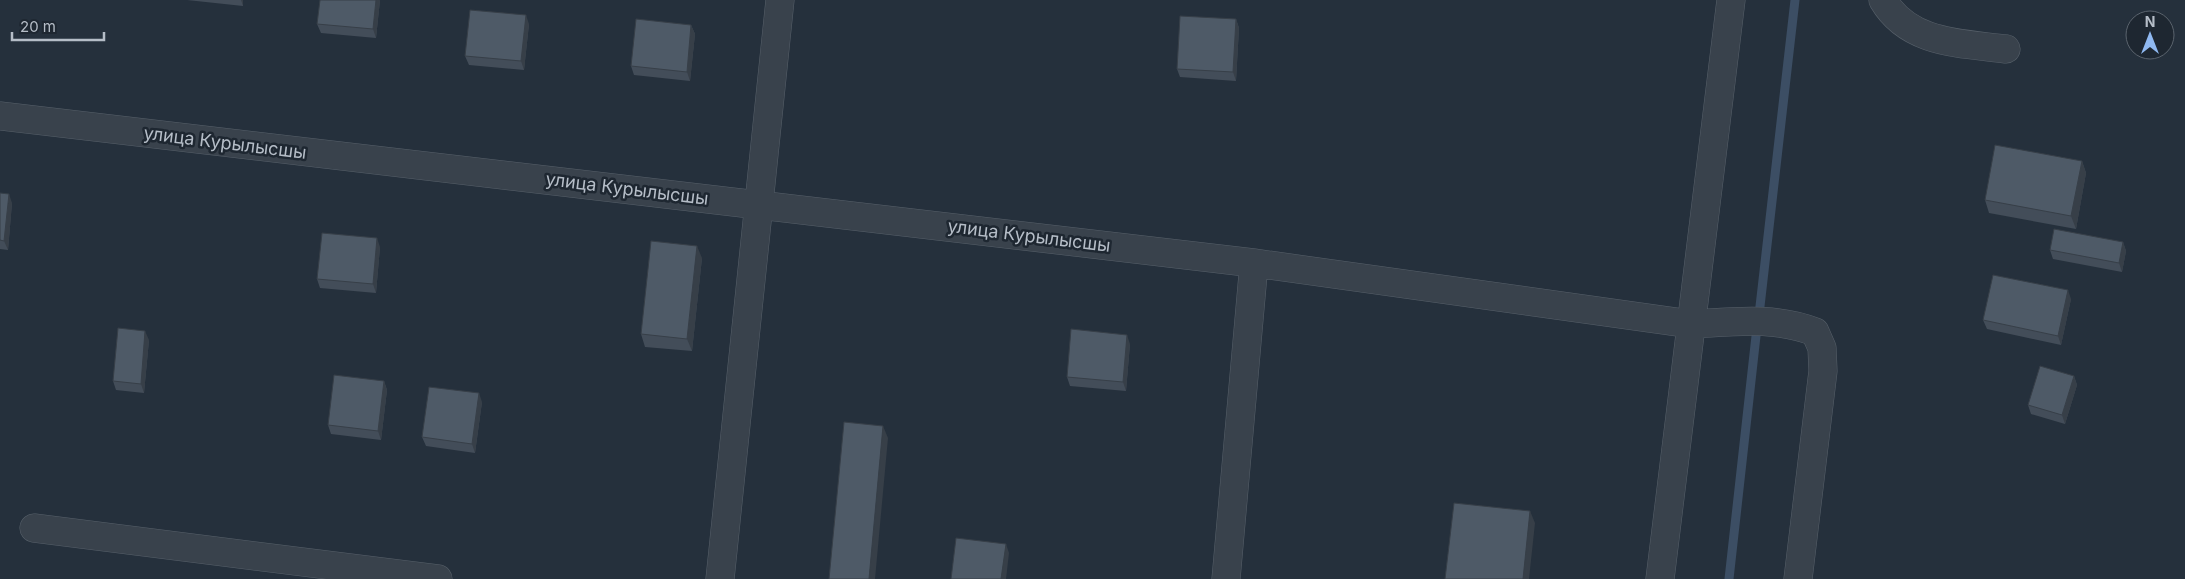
<svg xmlns="http://www.w3.org/2000/svg" width="2185" height="579" font-family="Inter,sans-serif">
<style>
.lines{fill:none;stroke-linecap:round;stroke-linejoin:round}
.stream{stroke:#3c4e64;stroke-width:9}
.minor-casing{stroke:#57606a;stroke-width:29}
.minor{stroke:#39424c;stroke-width:28}
.wall{fill:#434d59}
.shaded-wall{fill:#373f48}
.building{fill:#4e5a67;stroke:#373f48}
.labels{text-anchor:middle;stroke-width:5;stroke-linejoin:round;paint-order:stroke}
.street-label{font-size:18px;fill:#b5bdc7;stroke:#1e2731}
</style>
<rect width="100%" height="100%" fill="#25303c"/>
<g class="lines">
<path class="stream" d="M1759 315 1795 0
M1729 579 1757 327"/>
<g class="minor-casing">
<path id="minor" d="M1883 0C1909 44 1960 43 2006 49
M0 116 1254 263 1691 324C1732 322 1776 316 1815 332L1822 348 1823 371 1798 579
M34 528 438 579
M720 579 780 0
M1226 579 1254 263
M1660 579 1731 0"/>
</g>
<use href="#minor" class="minor"/>
</g>
<path class="wall" d="M187 0H243V6Z
M380 0 376 38 321 33 317 24Z
M1236 19 1239 28 1236 81 1180 77 1177 69Z
M529 24 524 70 469 65 465 56Z
M691 25 695 34 690 81 634 75 631 66Z
M2082 161 2086 173 2076 229 1989 213 1985 200Z
M0 193 12 203 8 250 0 249Z
M2123 242 2126 251 2122 272 2053 259 2050 250Z
M380 247 376 293 320 288 317 279Z
M702 258 692 351 645 347 641 334Z
M2071 299 2061 345 1987 329 1983 320Z
M149 340 144 393 116 390 113 381Z
M1130 344 1126 391 1070 386 1067 377Z
M2074 376 2077 385 2065 424 2031 414 2028 405Z
M384 381 387 390 381 440 331 434 328 425Z
M482 402 475 453 426 446 422 437Z"/>
<path class="shaded-wall" d="M241 0H243V6Z
M376 0H380L376 38 373 29Z
M526 15 529 24 524 70 521 61Z
M1236 19 1239 28 1236 81 1233 72Z
M691 25 695 34 690 81 687 72Z
M2082 161 2086 173 2076 229 2071 216Z
M9 194 12 203 8 250 4 241Z
M377 238 380 247 376 293 373 284Z
M2123 242 2126 251 2122 272 2119 263Z
M697 246 702 258 692 351 687 339Z
M2068 290 2071 299 2061 345 2058 336Z
M145 331 149 340 144 393 141 384Z
M1127 335 1130 344 1126 391 1123 382Z
M2074 376 2077 385 2065 424 2062 415Z
M384 381 387 390 381 440 378 431Z
M479 393 482 402 475 453 472 444Z
M883 426 888 438 875 579H869Z
M1530 511 1535 523 1529 579H1523Z
M1006 544 1009 553 1006 579H1001Z"/>
<path class="building" d="M320 0H376L373 29 317 24Z
M470 10 526 15 521 61 465 56Z
M1180 16 1236 19 1233 72 1177 69Z
M636 19 691 25 687 72 631 66Z
M1995 145 2082 161 2071 216 1985 200Z
M0 193 9 194 4 241 0 240Z
M2054 229 2123 242 2119 263 2050 250Z
M322 233 377 238 373 284 317 279Z
M651 241 697 246 687 339 641 334Z
M1993 275 2068 290 2058 336 1983 320Z
M118 328 145 331 141 384 113 381Z
M1071 329 1127 335 1123 382 1067 377Z
M2040 366 2074 376 2062 415 2028 405Z
M334 375 384 381 378 431 328 425Z
M429 387 479 393 472 444 422 437Z
M844 422 883 426 869 579H829Z
M1454 503 1530 511 1523 579H1445Z
M956 538 1006 544 1001 579H951Z"/>
<g class="labels">
<g class="street-label">
<text transform="translate(225 143) rotate(7)" y="6">улица Курылысшы</text>
<text transform="translate(627 189) rotate(7)" y="6">улица Курылысшы</text>
<text transform="translate(1029 236) rotate(7)" y="6">улица Курылысшы</text>
</g>
</g>
<g transform="translate(2150 35)"><circle r="24" fill="#1e2731" stroke="#5a636d"/>
<path d="M0-4L9 19L0 12L-9 19Z" fill="#90b9f1"/>
<text y="-8" font-size="14" font-weight="bold" text-anchor="middle" fill="#b5bdc7">N</text>
</g>
<path d="M12 32v8h92v-8" fill="none" stroke="#b5bdc7" stroke-width="2.5"/>
<text x="20" y="32" font-size="15" fill="#b5bdc7" stroke="#1e2731" stroke-width="4" paint-order="stroke">20 m</text>
</svg>
